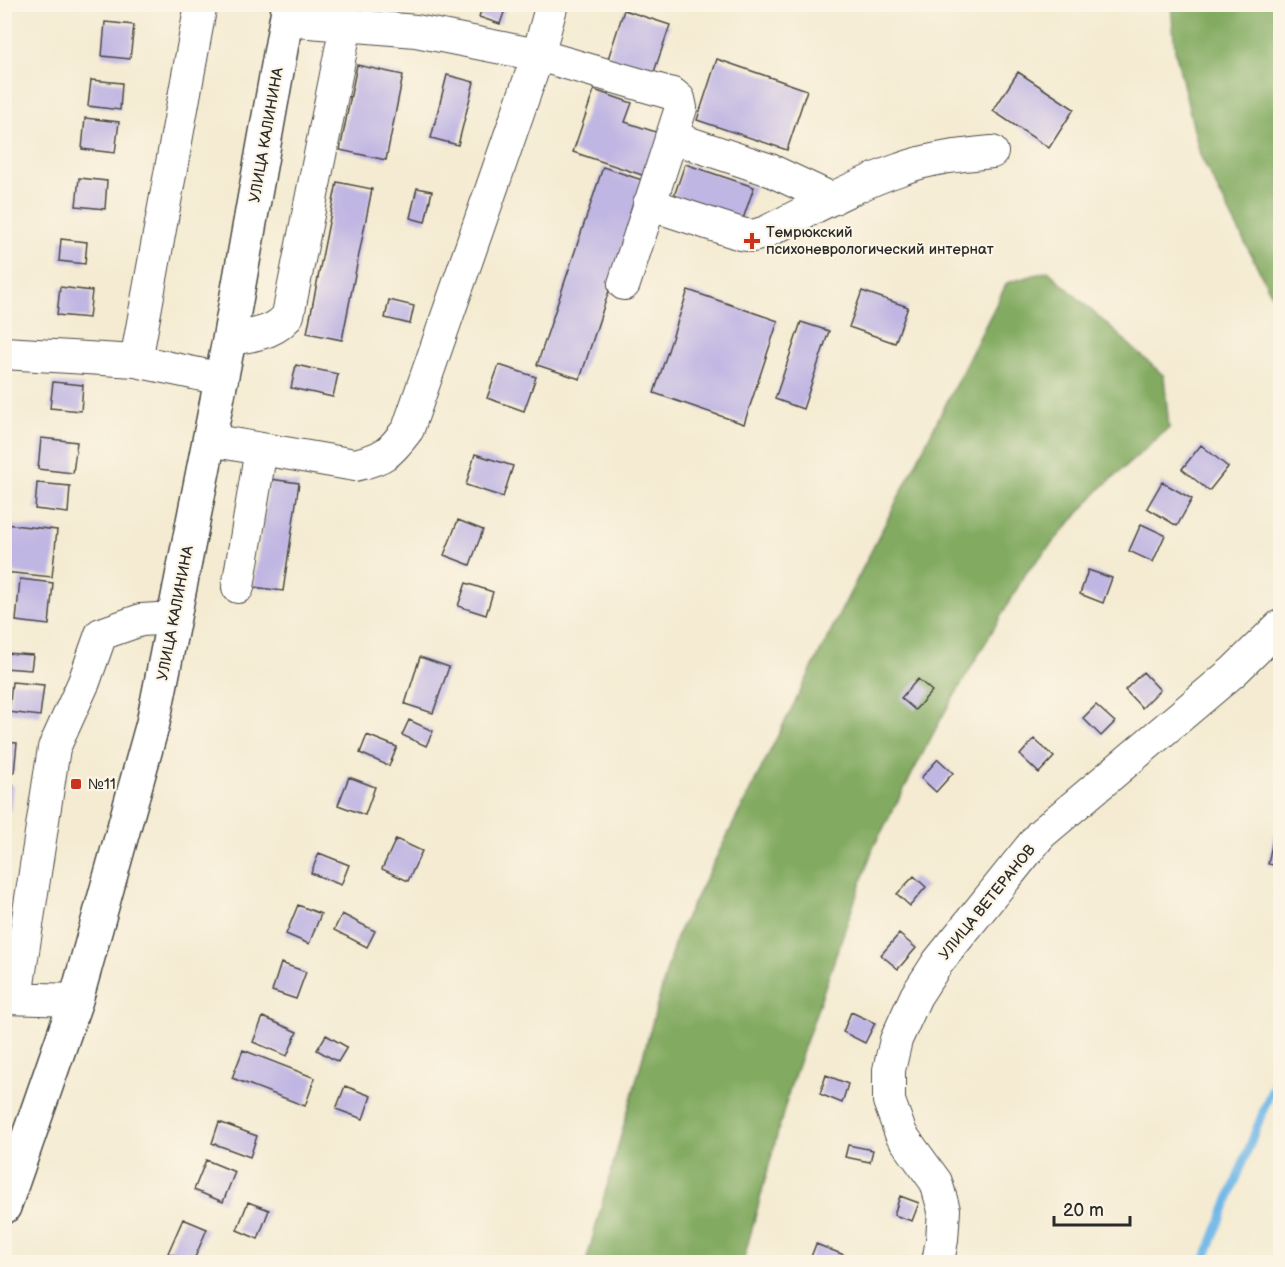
<svg xmlns="http://www.w3.org/2000/svg" width="1285" height="1267" font-family="'Balsamiq Sans',sans-serif">
<style>
.forest{fill:#82aa60;stroke:#566a46;stroke-width:1.5}
.lines{fill:none;stroke-linecap:round;stroke-linejoin:round}
.stream{stroke:#6fb7e7;stroke-width:8}
.building{fill:#c0b6e3}
.minor-casing{stroke:#494844;stroke-width:34}
.major-casing{stroke:#494844;stroke-width:36}
.minor{stroke:#fff;stroke-width:32}
.major{stroke:#fff;stroke-width:33}
.poi-dot{fill:#c8321e;stroke:#fcf5e5;stroke-width:2}
.labels{text-anchor:middle;stroke-width:4.5;stroke-linejoin:round;paint-order:stroke}
.street-label{font-size:15px;fill:#2b2b2b;stroke:#fcf5e5}
.poi-label{font-size:15px;fill:#2b2b2b;stroke:#fcf5e5;text-anchor:start}
</style>
<rect width="100%" height="100%" fill="#fcf5e5"/>
<filter id="ink" filterUnits="userSpaceOnUse"><feTurbulence type="fractalNoise" baseFrequency=".0167" numOctaves="2"/><feDisplacementMap in="SourceGraphic" scale="12" xChannelSelector="R" yChannelSelector="G"/><feConvolveMatrix kernelMatrix="1 2 1 2 8 2 1 2 1" color-interpolation-filters="sRGB"/></filter>
<filter id="wash" filterUnits="userSpaceOnUse"><feTurbulence type="fractalNoise" baseFrequency=".008" numOctaves="4" result="noise"/><feDisplacementMap in="SourceGraphic" scale="24" xChannelSelector="R" yChannelSelector="G"/><feGaussianBlur stdDeviation="1.35" result="paint"/><feColorMatrix in="noise" values="0 0 0 0 0 0 0 0 0 0 0 0 0 0 0 0 0 1.4 0 .05"/><feComposite in="paint" operator="in"/></filter>
<g filter="url(#wash)">
<rect width="100%" height="100%" fill="#f4ebd2"/>
<path class="forest" d="M1171 5H1280V307H1278L1200 155 1175 50Z
M1048 271 1164 376 1169 428 1100 489 1026 573 942 717 873 848 789 1091 743 1262H586L676 937 1007 283Z"/>
<g class="lines">
<path class="stream" d="M1204 1262 1280 1068"/>
</g>
<g id="blocks">
<path class="building" d="M483 4H507L500 24 479 17Z
M624 10 670 25 653 75 608 59Z
M105 22 134 25 130 59 102 56Z
M717 59 807 90 787 150 697 120Z
M357 65 403 75 386 160 340 150Z
M1018 72 1074 109 1049 148 993 111Z
M447 75 474 82 458 145 431 138Z
M91 80 122 83 120 110 88 106Z
M594 90 632 103 625 122 662 134 648 177 573 152Z
M85 118 119 122 115 153 82 149Z
M685 164 754 187 743 219 674 196Z
M603 167 645 181 580 379 537 365Z
M79 178 107 181 105 209 76 206Z
M337 182 372 189 342 340 307 333Z
M417 188 432 191 425 222 410 218Z
M61 239 87 242 85 264 59 261Z
M60 287 92 291 89 318 57 315Z
M688 290 778 321 744 424 654 393Z
M862 291 908 307 895 343 849 327Z
M389 300 414 306 410 324 385 318Z
M801 322 829 331 803 409 775 399Z
M296 365 338 374 333 397 291 388Z
M499 365 536 377 524 411 487 398Z
M53 382 83 385 81 411 50 408Z
M41 438 77 442 73 473 38 469Z
M1201 445 1228 467 1209 491 1182 469Z
M475 454 513 466 503 497 466 485Z
M270 479 299 483 283 591 253 587Z
M1162 482 1192 499 1177 526 1147 508Z
M37 483 70 486 68 513 35 509Z
M458 520 483 530 470 565 444 555Z
M4 524 57 530 52 577 4 572Z
M1141 524 1165 535 1153 562 1129 551Z
M1088 570 1112 578 1103 603 1080 594Z
M20 579 53 583 49 625 16 621Z
M466 583 493 592 486 615 458 606Z
M4 653 33 655 31 670 4 668Z
M420 657 449 667 433 713 405 704Z
M1143 672 1160 690 1142 708 1125 690Z
M918 679 932 691 915 710 901 698Z
M12 682 44 685 40 716 9 712Z
M1096 705 1115 722 1101 736 1083 718Z
M409 720 433 731 426 746 402 735Z
M367 735 397 747 389 766 360 753Z
M1034 739 1054 757 1039 773 1020 755Z
M4 742 17 743 14 773 4 772Z
M938 759 953 773 936 792 921 778Z
M349 777 375 787 365 815 338 805Z
M4 784 13 785 10 811 4 810Z
M1274 834 1280 835V866L1268 864Z
M396 839 422 851 408 881 382 869Z
M319 853 349 865 341 885 311 873Z
M914 876 926 887 910 906 897 894Z
M298 905 321 914 309 944 286 934Z
M342 914 375 931 367 947 334 930Z
M899 934 916 948 898 969 881 955Z
M281 963 306 972 296 999 272 991Z
M851 1012 875 1023 865 1043 843 1032Z
M263 1017 297 1032 287 1056 253 1042Z
M326 1035 347 1047 338 1062 317 1050Z
M243 1050 315 1078 305 1106 232 1078Z
M826 1075 848 1084 842 1103 820 1094Z
M345 1086 371 1096 363 1119 336 1109Z
M219 1122 257 1136 250 1157 212 1143Z
M848 1145 873 1150 870 1162 845 1157Z
M206 1160 235 1172 223 1202 194 1190Z
M900 1196 919 1203 912 1221 894 1215Z
M248 1202 269 1210 258 1239 237 1230Z
M183 1219 207 1229 193 1262 168 1253Z
M816 1244 844 1255 841 1262H809Z"/>
</g>
</g>
<g filter="url(#ink)">
<use href="#blocks" fill-opacity="0" stroke="#494844" stroke-width="1.5"/>
<g class="lines">
<g class="minor-casing">
<path id="minor" d="M286 20 416 31 538 55 673 94 679 99 681 108 624 284
M671 137 770 170 832 199
M649 204 741 234 753 236 766 232C810 210 854 185 901 169 930 158 961 155 992 152
M229 340C250 335 276 334 288 315L346 25
M4 353 136 361 222 379
M136 361 201 4
M209 440 355 465C385 458 390 453 408 429L538 55 552 4
M238 587 261 449
M16 997 54 748 84 682 101 634 141 620 174 618
M4 998 76 1000
M938 1262 942 1240 944 1210 936 1182 901 1134 889 1101V1070L896 1040 916 996 938 962 1041 834 1234 671 1280 626"/>
</g>
<g class="major-casing">
<path id="major" d="M4 1207 76 1000 153 723 229 340 289 4"/>
</g>
<use href="#minor" class="minor"/>
<use href="#major" class="major"/>
</g>
</g>
<g class="poi-dot">
<path d="M749 232h6v6h6v6h-6v6h-6v-6h-6v-6h6z"/>
<rect x="70" y="778" width="12" height="12" rx="3"/>
</g>
<g class="labels">
<g class="street-label">
<text transform="translate(266 135) rotate(-80)" y="5">УЛИЦА КАЛИНИНА</text>
<text transform="translate(175 613) rotate(-79)" y="5">УЛИЦА КАЛИНИНА</text>
<text transform="translate(987 902) rotate(-51)" y="5">УЛИЦА ВЕТЕРАНОВ</text>
</g>
<g class="poi-label">
<text x="766" y="237">Темрюкский<tspan x="766" dy="17">психоневрологический интернат</tspan></text>
<text x="88" y="789">№11</text>
</g>
</g>
<rect width="1285" height="1267" fill="none" stroke="#fcf5e5" stroke-width="24"/>
<path d="M1054 1216v9h76v-9" fill="none" stroke="#2b2b2b" stroke-width="3"/>
<text x="1063" y="1216" font-size="18" fill="#2b2b2b" stroke="#fcf5e5" stroke-width="4.5" paint-order="stroke">20 m</text>
</svg>
